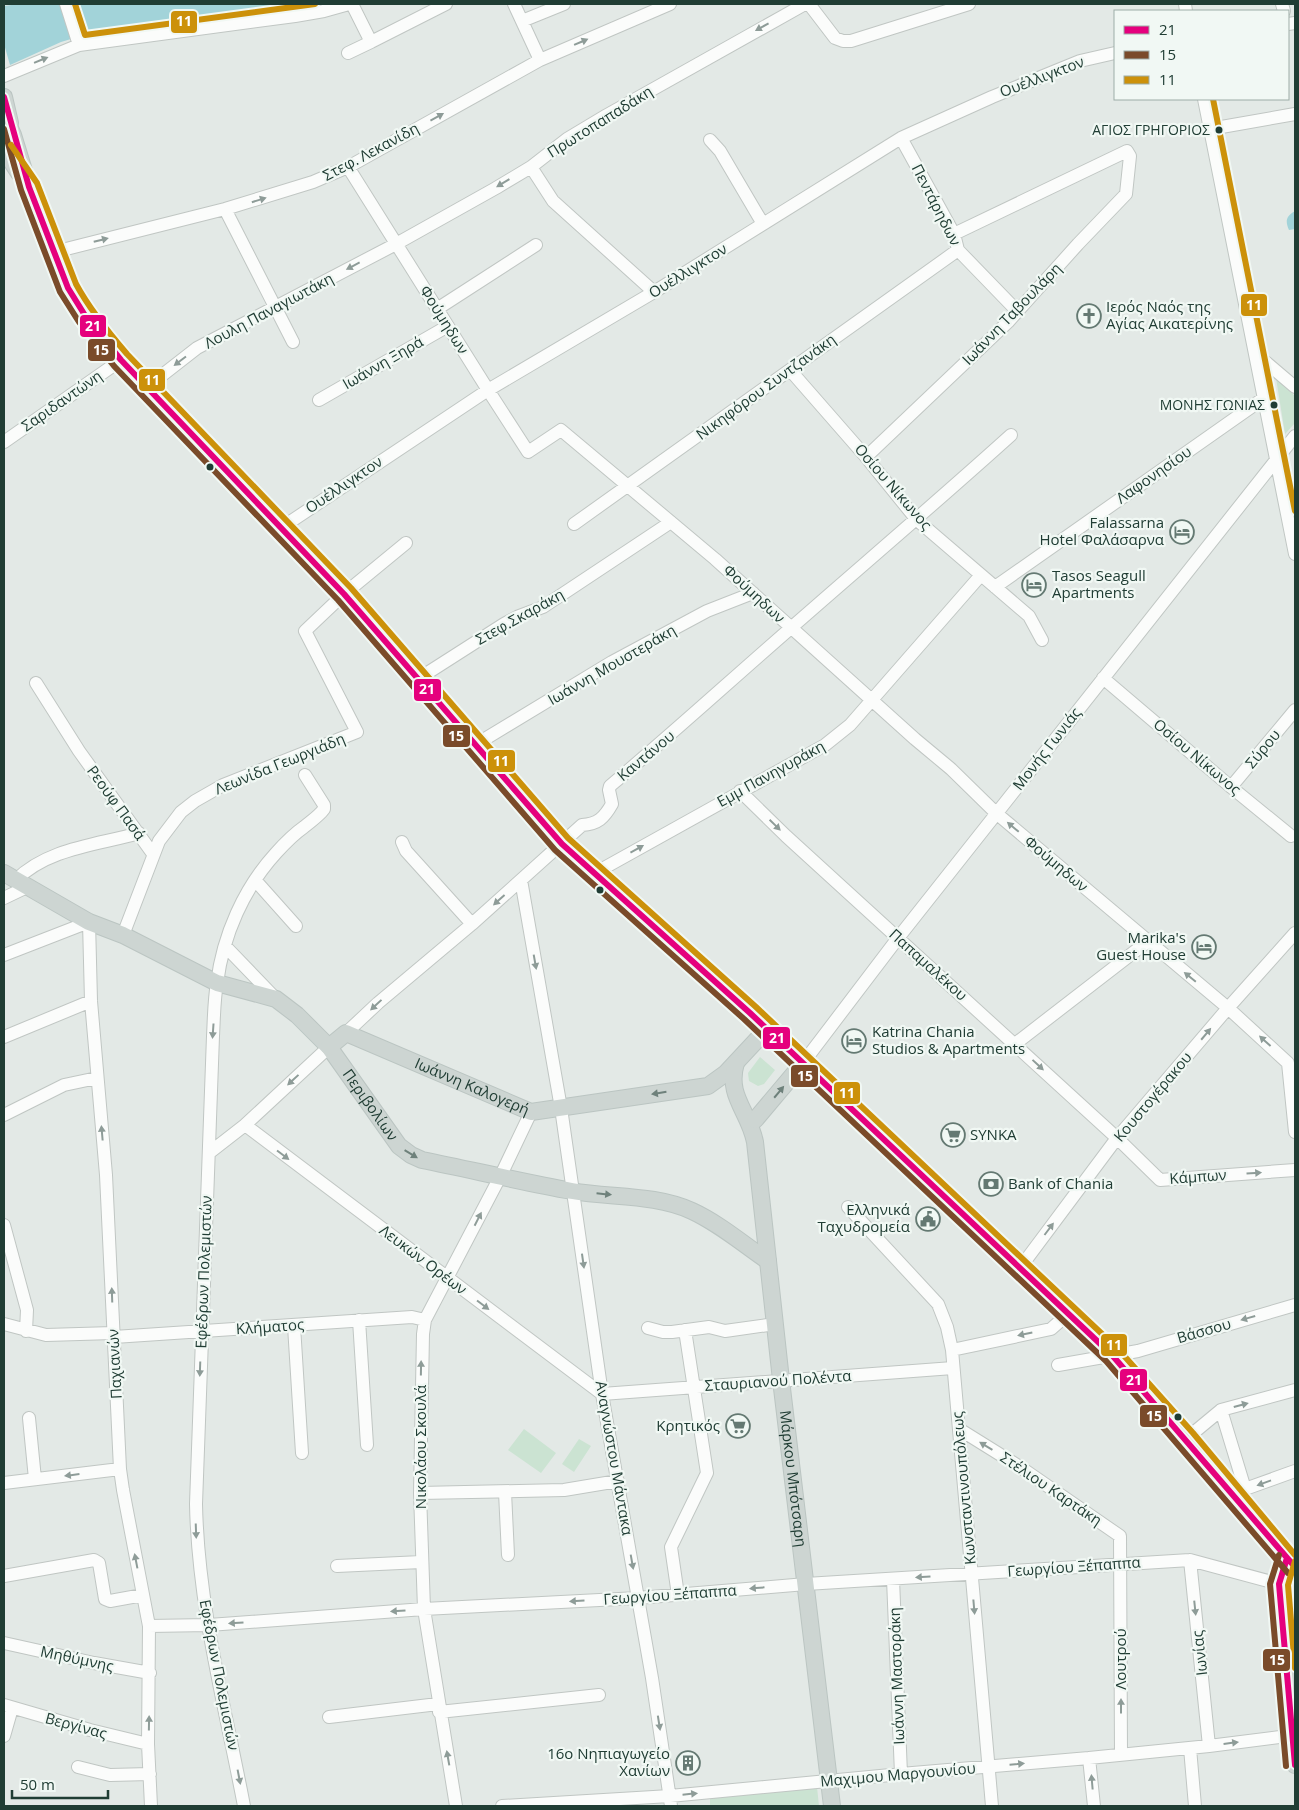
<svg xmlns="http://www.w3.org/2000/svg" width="1299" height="1810" font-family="'Open Sans',sans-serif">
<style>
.green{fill:#cbe3d2}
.water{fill:#a2d3d9}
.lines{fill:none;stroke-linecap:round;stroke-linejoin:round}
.minor-casing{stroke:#c0c6c3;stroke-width:14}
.major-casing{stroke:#bbc5c2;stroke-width:18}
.minor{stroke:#fbfcfb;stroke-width:12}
.major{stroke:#cdd5d2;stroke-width:16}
.bus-1-casing{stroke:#f1f8f4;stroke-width:10}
.bus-2-casing{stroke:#f1f8f4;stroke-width:10}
.bus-3-casing{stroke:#f1f8f4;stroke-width:10}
.bus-1{stroke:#e5007d;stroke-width:6}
.bus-2{stroke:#7a4b2a;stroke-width:6}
.bus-3{stroke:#cc910a;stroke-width:6}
.oneway{fill:#8e9c98}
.oneway2{fill:#6e817b}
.bus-dot{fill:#203d34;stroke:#f1f8f4;stroke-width:2}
.labels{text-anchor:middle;stroke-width:4.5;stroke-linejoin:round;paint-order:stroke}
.bus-label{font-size:14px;fill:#203d34;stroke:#f1f8f4;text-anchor:end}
.street-label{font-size:15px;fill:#203d34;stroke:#f1f8f4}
.poi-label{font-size:15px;fill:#203d34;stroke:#f1f8f4;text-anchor:start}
.line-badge{stroke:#f1f8f4;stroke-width:2}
.badge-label{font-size:14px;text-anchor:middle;font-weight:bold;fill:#fff}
</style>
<rect width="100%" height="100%" fill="#e3e9e6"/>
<path class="green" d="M1276 378 1295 396V423L1285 434Z
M760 1057 775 1070 764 1084 758 1086 749 1081 748 1073Z
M524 1429 556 1453 541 1473 508 1450Z
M579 1439 591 1446 574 1472 562 1464Z
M817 1787 819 1806H710V1798Z"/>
<path class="water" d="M19 4H330L301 11 81 36 61 42 10 65 4 44V6Z
M1295 211V229L1289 230C1285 221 1286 216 1295 211Z"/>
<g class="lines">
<g class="minor-casing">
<path id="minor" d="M66 4 79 45
M352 4 371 42 446 4
M514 4 540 60
M809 4 835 38 843 41H851L969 4
M1185 4 1186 11
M1282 4 1284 11
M522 21 564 4
M1288 24 1295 23
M348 53 371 42
M4 76 79 45 295 16 324 11 349 4
M1204 99 1295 554
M1210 129 1295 114
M901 138 954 234 958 250 1018 312
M710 140 720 151 763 224
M348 167 488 390 528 452 561 430 715 559 915 739 951 769 996 813 1228 1008 1288 1063 1295 1132
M531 167 553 201 654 292
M225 209 293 342
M54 252 225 209 313 182 348 167 540 60 670 4
M437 309 536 245
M1255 353 1295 387
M790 370 866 457 917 520 1029 616 1042 640
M147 387 197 348 396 244 496 188 531 167 567 139 607 115 805 4
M319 400 448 326
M4 442 121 360
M866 457 1008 322 1078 244 1126 194 1130 156 1127 151 954 234
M574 524 958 250
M281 528 488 390 654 292 901 138 992 97 1080 61 1115 53
M995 587 1264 398
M1103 678 1231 787 1291 836
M418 679 504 624 519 616 543 607 671 522
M36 683 79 751 153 854
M475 745 612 662 707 611 753 593
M1231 787 1295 710
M740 791 786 836 1117 1138 1160 1180 1295 1170
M402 842 406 851 472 924
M595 873 825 745 850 725 981 575
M16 880C48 848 98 845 139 833
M255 880 296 926
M521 880 561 1108 602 1394 652 1678 671 1806
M4 898 29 886
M123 935 159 841 181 812 195 801 223 785 357 732 305 631 344 594 406 543
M225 946 276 999
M4 955 89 922 91 1001 106 1175 120 1469 123 1490 149 1626 148 1744 151 1806
M346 1033 378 1003 472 924 582 825C598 824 604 818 612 804L609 790 610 786C672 734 731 680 792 627 865 563 939 500 1011 435
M4 1037 91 1001
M1015 1044 1147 942
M803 1063 898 938 1295 436
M4 1115 64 1085 97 1078
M245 1125 602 1394
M209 1153 245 1125 329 1047
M848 1207 938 1304 947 1327 952 1350 992 1806
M4 1225 27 1310 26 1331
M1020 1268 1117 1138 1228 1008 1295 933
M359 1320 367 1445
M4 1324 46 1335 113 1333
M294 1326 302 1453
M648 1328 663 1332H672L709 1327 725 1331 775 1324
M114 1337 412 1317 425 1320
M952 1350 1051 1329 1068 1314
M1058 1365 1138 1351 1295 1305
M602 1394 953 1368
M1221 1410 1245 1489
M29 1418 35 1479
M959 1429 1020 1467 1120 1536 1121 1755
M1186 1439 1221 1410 1295 1390
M4 1483 120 1469
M505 1492 508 1555
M420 1493 564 1490 618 1481
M1240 1494 1245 1489 1295 1471
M1190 1560 1209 1746
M337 1566 421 1562
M4 1576 94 1560 99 1563 105 1599 110 1601 143 1595
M893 1579 901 1774
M678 1595 671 1547 707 1473 685 1330
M149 1626 209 1625 424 1609 638 1598 806 1584 1190 1560 1279 1584
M4 1643 94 1663 150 1673
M4 1705 90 1730 148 1744
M439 1712 599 1695
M329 1717 438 1704
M4 1736 12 1708
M1190 1748 1195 1806
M1089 1758 1094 1806
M78 1767 110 1775 150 1774
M244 1806C225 1706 198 1606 196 1504L213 1036C214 1018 214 1000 217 983 223 935 244 888 276 853 285 843 294 834 304 827 311 821 319 816 324 809V805L305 775
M456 1806 424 1609 420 1493 423 1334 425 1320 501 1175 531 1112
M502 1806 670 1796 901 1774 1089 1758 1209 1746 1295 1735"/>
</g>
<g class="major-casing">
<g id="major">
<path d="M4 97 10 123"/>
<path d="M4 115 13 135 29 187 68 288C82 315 101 337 121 360L344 594 562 844 750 1013 1112 1355 1295 1567"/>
<path d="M4 150 19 173"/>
<path id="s1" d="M4 873 89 922 123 935 217 983 276 999 297 1015 329 1047 399 1146 411 1155 422 1160C472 1170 522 1182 572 1191 611 1198 655 1194 692 1211 720 1224 743 1244 768 1261"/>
<path id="s2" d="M329 1047 346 1033 531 1112 708 1086 726 1073 767 1029"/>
<path id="s3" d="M736 1063C726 1096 749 1111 755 1142L781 1380 832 1806"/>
<path d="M755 1120 803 1063"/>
<path d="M1287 1558 1279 1584 1295 1765"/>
</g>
</g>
<use href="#minor" class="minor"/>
<use href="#major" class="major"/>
<g class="bus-1-casing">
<path id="bus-1" d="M4 97 29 187 68 288 86 317 121 360 344 594 562 844 750 1013 1112 1355 1295 1567
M1287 1558 1279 1584 1295 1765"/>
</g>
<g class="bus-2-casing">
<path id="bus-2" d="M4 129 21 190 60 292 79 322 114 366 338 600 555 850 744 1019 1106 1361 1288 1573
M1279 1555 1270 1584 1286 1766"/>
</g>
<g class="bus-3-casing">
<path id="bus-3" d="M75 4 85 35 315 4
M1213 99 1295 511
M11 145 37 183 76 284C90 310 108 332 127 354L351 588 568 838 756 1007 1118 1349 1193 1433 1295 1555
M1295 1561 1288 1585 1295 1668"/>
</g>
<use href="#bus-1" class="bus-1"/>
<use href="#bus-2" class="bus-2"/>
<use href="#bus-3" class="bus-3"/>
</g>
<defs><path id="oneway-solid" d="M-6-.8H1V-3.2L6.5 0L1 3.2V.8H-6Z" transform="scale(1.25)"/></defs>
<g class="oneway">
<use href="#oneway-solid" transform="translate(762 27) rotate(151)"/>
<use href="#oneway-solid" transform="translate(581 42) rotate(-23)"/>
<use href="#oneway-solid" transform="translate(41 60) rotate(-22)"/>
<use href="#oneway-solid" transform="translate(437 117) rotate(-29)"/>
<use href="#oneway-solid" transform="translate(503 183) rotate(149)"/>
<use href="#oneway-solid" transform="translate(259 200) rotate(-17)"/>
<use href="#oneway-solid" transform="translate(101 240) rotate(-14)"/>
<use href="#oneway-solid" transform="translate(353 266) rotate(152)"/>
<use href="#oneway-solid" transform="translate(180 361) rotate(143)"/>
<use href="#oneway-solid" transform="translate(775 825) rotate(44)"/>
<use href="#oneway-solid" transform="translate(1013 827) rotate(-140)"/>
<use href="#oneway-solid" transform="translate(637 849) rotate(-29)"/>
<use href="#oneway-solid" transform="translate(499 900) rotate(138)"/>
<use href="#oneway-solid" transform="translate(535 962) rotate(80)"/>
<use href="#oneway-solid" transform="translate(1190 977) rotate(-141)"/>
<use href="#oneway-solid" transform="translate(376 1005) rotate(137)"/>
<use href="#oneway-solid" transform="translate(213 1031) rotate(94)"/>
<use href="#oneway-solid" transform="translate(1206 1034) rotate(-50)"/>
<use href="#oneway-solid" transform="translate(1265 1041) rotate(-138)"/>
<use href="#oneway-solid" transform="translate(1038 1065) rotate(43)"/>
<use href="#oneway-solid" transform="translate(293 1080) rotate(137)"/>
<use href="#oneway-solid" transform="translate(102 1133) rotate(-95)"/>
<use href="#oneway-solid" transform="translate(283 1155) rotate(37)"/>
<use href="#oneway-solid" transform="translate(1254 1173) rotate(-4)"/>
<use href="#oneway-solid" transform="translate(478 1219) rotate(-63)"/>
<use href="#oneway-solid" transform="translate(1049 1229) rotate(-53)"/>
<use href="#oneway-solid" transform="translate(583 1261) rotate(82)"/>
<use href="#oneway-solid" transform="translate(112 1295) rotate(-92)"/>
<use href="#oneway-solid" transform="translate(483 1305) rotate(37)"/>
<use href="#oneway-solid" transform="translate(1248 1318) rotate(164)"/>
<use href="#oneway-solid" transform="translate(1025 1334) rotate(168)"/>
<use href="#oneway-solid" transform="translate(421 1368) rotate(-89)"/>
<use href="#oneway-solid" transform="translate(200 1369) rotate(92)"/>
<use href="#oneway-solid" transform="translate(1241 1405) rotate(-15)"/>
<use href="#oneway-solid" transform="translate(986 1446) rotate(-149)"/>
<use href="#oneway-solid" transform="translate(72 1475) rotate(173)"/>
<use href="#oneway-solid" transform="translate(1264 1483) rotate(160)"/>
<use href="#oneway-solid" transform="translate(196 1531) rotate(88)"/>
<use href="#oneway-solid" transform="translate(136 1561) rotate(-101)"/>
<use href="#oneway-solid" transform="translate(632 1562) rotate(80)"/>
<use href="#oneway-solid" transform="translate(923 1577) rotate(176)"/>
<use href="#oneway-solid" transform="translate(757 1588) rotate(175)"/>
<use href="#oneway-solid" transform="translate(577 1601) rotate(177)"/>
<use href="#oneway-solid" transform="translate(974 1607) rotate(85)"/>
<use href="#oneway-solid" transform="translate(1195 1608) rotate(84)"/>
<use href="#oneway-solid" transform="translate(398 1611) rotate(176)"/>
<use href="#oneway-solid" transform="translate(236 1623) rotate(176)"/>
<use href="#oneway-solid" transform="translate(1121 1706) rotate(-90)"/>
<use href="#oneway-solid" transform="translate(149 1723) rotate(-89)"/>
<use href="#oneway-solid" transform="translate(659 1723) rotate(81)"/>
<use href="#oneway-solid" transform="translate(1231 1743) rotate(-7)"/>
<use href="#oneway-solid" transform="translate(448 1758) rotate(-100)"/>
<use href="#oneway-solid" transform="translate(1017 1764) rotate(-5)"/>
<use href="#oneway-solid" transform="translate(239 1777) rotate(79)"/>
<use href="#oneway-solid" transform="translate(1092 1782) rotate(-95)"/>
<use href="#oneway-solid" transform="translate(690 1794) rotate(-6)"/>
</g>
<g class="oneway2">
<use href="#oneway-solid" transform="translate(779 1092) rotate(-50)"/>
<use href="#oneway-solid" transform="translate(659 1093) rotate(171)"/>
<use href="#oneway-solid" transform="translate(411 1154) rotate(31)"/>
<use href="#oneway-solid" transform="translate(604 1194) rotate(6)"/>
</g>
<defs>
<g id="church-ring" transform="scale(1.25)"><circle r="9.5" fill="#f1f8f4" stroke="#647972" stroke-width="1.5"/><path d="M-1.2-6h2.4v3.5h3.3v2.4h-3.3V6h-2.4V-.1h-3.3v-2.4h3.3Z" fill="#647972"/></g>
<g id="hotel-ring" transform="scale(1.25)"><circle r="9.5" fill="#f1f8f4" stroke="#647972" stroke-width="1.5"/><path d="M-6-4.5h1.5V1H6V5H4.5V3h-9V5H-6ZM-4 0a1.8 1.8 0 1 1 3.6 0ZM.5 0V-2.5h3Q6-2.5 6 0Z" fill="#647972"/></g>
<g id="supermarket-ring" transform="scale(1.25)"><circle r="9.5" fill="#f1f8f4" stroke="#647972" stroke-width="1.5"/><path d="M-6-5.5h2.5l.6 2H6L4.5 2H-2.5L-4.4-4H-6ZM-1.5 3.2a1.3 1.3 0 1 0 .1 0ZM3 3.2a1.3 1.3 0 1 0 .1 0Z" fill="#647972"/></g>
<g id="bank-ring" transform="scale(1.25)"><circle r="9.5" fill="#f1f8f4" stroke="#647972" stroke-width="1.5"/><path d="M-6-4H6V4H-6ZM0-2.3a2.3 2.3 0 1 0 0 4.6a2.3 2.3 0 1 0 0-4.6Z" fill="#647972"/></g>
<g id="civic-ring" transform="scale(1.25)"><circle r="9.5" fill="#f1f8f4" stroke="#647972" stroke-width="1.5"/><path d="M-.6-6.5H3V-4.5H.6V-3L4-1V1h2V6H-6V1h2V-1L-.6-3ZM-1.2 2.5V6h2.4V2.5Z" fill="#647972"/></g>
<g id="building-ring" transform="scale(1.25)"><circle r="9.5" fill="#f1f8f4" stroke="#647972" stroke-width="1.5"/><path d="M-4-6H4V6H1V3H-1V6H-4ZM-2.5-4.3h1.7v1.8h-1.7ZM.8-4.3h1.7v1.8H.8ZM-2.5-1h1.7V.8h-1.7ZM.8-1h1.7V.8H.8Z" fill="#647972"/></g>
</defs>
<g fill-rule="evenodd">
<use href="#church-ring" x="1089" y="316"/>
<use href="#hotel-ring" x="1182" y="532"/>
<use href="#hotel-ring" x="1034" y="585"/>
<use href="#hotel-ring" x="1204" y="947"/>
<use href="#hotel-ring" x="854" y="1041"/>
<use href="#supermarket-ring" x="953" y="1135"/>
<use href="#bank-ring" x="991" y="1184"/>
<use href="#civic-ring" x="928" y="1219"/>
<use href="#supermarket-ring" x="738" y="1426"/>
<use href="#building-ring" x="688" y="1763"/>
</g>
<g class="bus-dot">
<circle cx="1219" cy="130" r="4.5"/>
<circle cx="1274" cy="405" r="4.5"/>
<circle cx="210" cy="467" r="4.5"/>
<circle cx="600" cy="890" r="4.5"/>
<circle cx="1178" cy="1417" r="4.5"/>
</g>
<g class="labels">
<g class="bus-label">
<text x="1210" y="135">ΑΓΙΟΣ ΓΡΗΓΟΡΙΟΣ</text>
<text x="1265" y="410">ΜΟΝΗΣ ΓΩΝΙΑΣ</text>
</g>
<g class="street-label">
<text transform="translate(1042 77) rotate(-21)" y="5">Ουέλλιγκτον</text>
<text transform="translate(600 122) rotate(-32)" y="5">Πρωτοπαπαδάκη</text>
<text transform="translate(371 152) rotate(-28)" y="5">Στεφ. Λεκανίδη</text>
<text transform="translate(936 205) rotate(63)" y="5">Πεντάρηδων</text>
<text transform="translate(688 271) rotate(-32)" y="5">Ουέλλιγκτον</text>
<text transform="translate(269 311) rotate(-28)" y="5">Λουλη Παναγιωτάκη</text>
<text transform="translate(1012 314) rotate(-46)" y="5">Ιωάννη Ταβουλάρη</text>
<text transform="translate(444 320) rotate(58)" y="5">Φούμηδων</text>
<text transform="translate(383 363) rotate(-30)" y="5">Ιωάννη Ξηρά</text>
<text transform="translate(766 387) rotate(-36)" y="5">Νικηφόρου Συντζανάκη</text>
<text transform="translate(62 401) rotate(-35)" y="5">Σαριδαντώνη</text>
<text transform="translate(1154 475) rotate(-35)" y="5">Λαφονησίου</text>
<text transform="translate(344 485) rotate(-34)" y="5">Ουέλλιγκτον</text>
<text transform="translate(893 487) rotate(49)" y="5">Οσίου Νίκωνος</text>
<text transform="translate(754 594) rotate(43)" y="5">Φούμηδων</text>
<text transform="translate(520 617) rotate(-29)" y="5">Στεφ.Σκαράκη</text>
<text transform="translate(612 665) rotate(-30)" y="5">Ιωάννη Μουστεράκη</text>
<text transform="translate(1047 749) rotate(-52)" y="5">Μονής Γωνιάς</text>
<text transform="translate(1263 749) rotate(-50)" y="5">Σύρου</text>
<text transform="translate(646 756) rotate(-40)" y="5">Καντάνου</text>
<text transform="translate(1197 757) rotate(40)" y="5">Οσίου Νίκωνος</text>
<text transform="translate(280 764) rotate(-22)" y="5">Λεωνίδα Γεωργιάδη</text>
<text transform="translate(771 774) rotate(-29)" y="5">Εμμ Πανηγυράκη</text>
<text transform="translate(116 803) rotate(54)" y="5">Ρεούφ Πασά</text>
<text transform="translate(1056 864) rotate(40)" y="5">Φούμηδων</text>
<text transform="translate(928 965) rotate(42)" y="5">Παπαμαλέκου</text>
<text dy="5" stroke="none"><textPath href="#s2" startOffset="159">Ιωάννη Καλογερή</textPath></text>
<text transform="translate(1153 1097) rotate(-50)" y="5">Κουστογέρακου</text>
<text dy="5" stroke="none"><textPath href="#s1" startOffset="444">Περιβολίων</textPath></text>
<text transform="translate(1198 1177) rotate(-4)" y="5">Κάμπων</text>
<text transform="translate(423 1260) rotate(37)" y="5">Λευκών Ορέων</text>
<text transform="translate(204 1272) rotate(-88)" y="5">Εφέδρων Πολεμιστών</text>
<text transform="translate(270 1327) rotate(-4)" y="5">Κλήματος</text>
<text transform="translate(1204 1331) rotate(-16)" y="5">Βάσσου</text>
<text transform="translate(115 1364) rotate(-93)" y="5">Παχιανών</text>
<text transform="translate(778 1381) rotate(-4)" y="5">Σταυριανού Πολέντα</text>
<text transform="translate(421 1447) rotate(-90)" y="5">Νικολάου Σκουλά</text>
<text transform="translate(614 1458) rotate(80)" y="5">Αναγνώστου Μάντακα</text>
<text dy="5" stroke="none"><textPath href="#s3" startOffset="422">Μάρκου Μπότσαρη</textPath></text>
<text transform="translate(964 1488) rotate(-95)" y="5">Κωνσταντινουπόλεως</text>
<text transform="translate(1051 1489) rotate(34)" y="5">Στέλιου Καρτάκη</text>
<text transform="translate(1074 1567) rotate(-4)" y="5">Γεωργίου Ξέπαππα</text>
<text transform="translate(670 1595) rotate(-4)" y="5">Γεωργίου Ξέπαππα</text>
<text transform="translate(1200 1653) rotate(-96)" y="5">Ιωνίας</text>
<text transform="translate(77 1659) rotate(12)" y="5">Μηθύμνης</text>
<text transform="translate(1121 1659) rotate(-90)" y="5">Λουτρού</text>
<text transform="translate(219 1675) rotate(79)" y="5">Εφέδρων Πολεμιστών</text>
<text transform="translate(897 1676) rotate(-92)" y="5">Ιωάννη Μαστοράκη</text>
<text transform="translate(76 1726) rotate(15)" y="5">Βεργίνας</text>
<text transform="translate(898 1775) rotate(-5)" y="5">Μαχιμου Mαργουνίου</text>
</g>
<g class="poi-label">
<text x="1106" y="312">Ιερός Ναός της<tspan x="1106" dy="17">Αγίας Αικατερίνης</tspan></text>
<text x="1164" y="528" text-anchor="end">Falassarna<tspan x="1164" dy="17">Hotel Φαλάσαρνα</tspan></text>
<text x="1052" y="581">Tasos Seagull<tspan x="1052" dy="17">Apartments</tspan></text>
<text x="1186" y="943" text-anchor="end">Marika's<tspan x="1186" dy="17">Guest House</tspan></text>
<text x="872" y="1037">Katrina Chania<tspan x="872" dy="17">Studios &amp; Apartments</tspan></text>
<text x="970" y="1140">SYNKA</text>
<text x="1008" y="1189">Bank of Chania</text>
<text x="910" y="1215" text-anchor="end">Ελληνικά<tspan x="910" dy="17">Ταχυδρομεία</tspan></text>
<text x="720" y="1431" text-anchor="end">Κρητικός</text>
<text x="670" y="1759" text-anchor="end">16ο Νηπιαγωγείο<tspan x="670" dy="17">Χανίων</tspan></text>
</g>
</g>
<g class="line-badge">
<rect x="170" y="10" width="28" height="24" rx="5" fill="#cc910a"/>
<rect x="1240" y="293" width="28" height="24" rx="5" fill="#cc910a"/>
<rect x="79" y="314" width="28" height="24" rx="5" fill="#e5007d"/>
<rect x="87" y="338" width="29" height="24" rx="5" fill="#7a4b2a"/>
<rect x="138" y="368" width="28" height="24" rx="5" fill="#cc910a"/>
<rect x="413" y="678" width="29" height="24" rx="5" fill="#e5007d"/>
<rect x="442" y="724" width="29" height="24" rx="5" fill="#7a4b2a"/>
<rect x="487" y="749" width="29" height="24" rx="5" fill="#cc910a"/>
<rect x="762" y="1026" width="29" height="24" rx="5" fill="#e5007d"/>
<rect x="790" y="1064" width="29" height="24" rx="5" fill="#7a4b2a"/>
<rect x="833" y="1081" width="28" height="24" rx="5" fill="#cc910a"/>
<rect x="1100" y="1333" width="28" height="24" rx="5" fill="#cc910a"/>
<rect x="1119" y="1368" width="29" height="24" rx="5" fill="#e5007d"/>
<rect x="1139" y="1404" width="29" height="24" rx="5" fill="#7a4b2a"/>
<rect x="1262" y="1648" width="29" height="24" rx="5" fill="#7a4b2a"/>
</g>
<g class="badge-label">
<text x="184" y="26">11</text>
<text x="1254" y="310">11</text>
<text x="93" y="331">21</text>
<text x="101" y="355">15</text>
<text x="152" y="385">11</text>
<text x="427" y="694">21</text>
<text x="456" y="741">15</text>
<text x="501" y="766">11</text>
<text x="777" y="1043">21</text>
<text x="805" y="1081">15</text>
<text x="847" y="1098">11</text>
<text x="1114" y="1350">11</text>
<text x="1134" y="1385">21</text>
<text x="1154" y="1421">15</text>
<text x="1277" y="1665">15</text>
</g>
<rect width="1299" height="1810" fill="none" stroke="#203d34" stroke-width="10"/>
<rect x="1114" y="10" width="175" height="90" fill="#f1f8f4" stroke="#9dada7"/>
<rect x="1124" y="26" width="25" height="8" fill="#e5007d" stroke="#9dada7"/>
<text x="1159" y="35" font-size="15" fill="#203d34">21</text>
<rect x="1124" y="51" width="25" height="8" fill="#7a4b2a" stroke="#9dada7"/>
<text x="1159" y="60" font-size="15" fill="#203d34">15</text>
<rect x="1124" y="76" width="25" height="8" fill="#cc910a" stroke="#9dada7"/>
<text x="1159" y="85" font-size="15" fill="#203d34">11</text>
<path d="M12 1790v8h96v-8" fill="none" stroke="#203d34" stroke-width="2.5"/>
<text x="20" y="1790" font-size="15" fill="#203d34" stroke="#f1f8f4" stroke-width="4" paint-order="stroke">50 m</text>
</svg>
